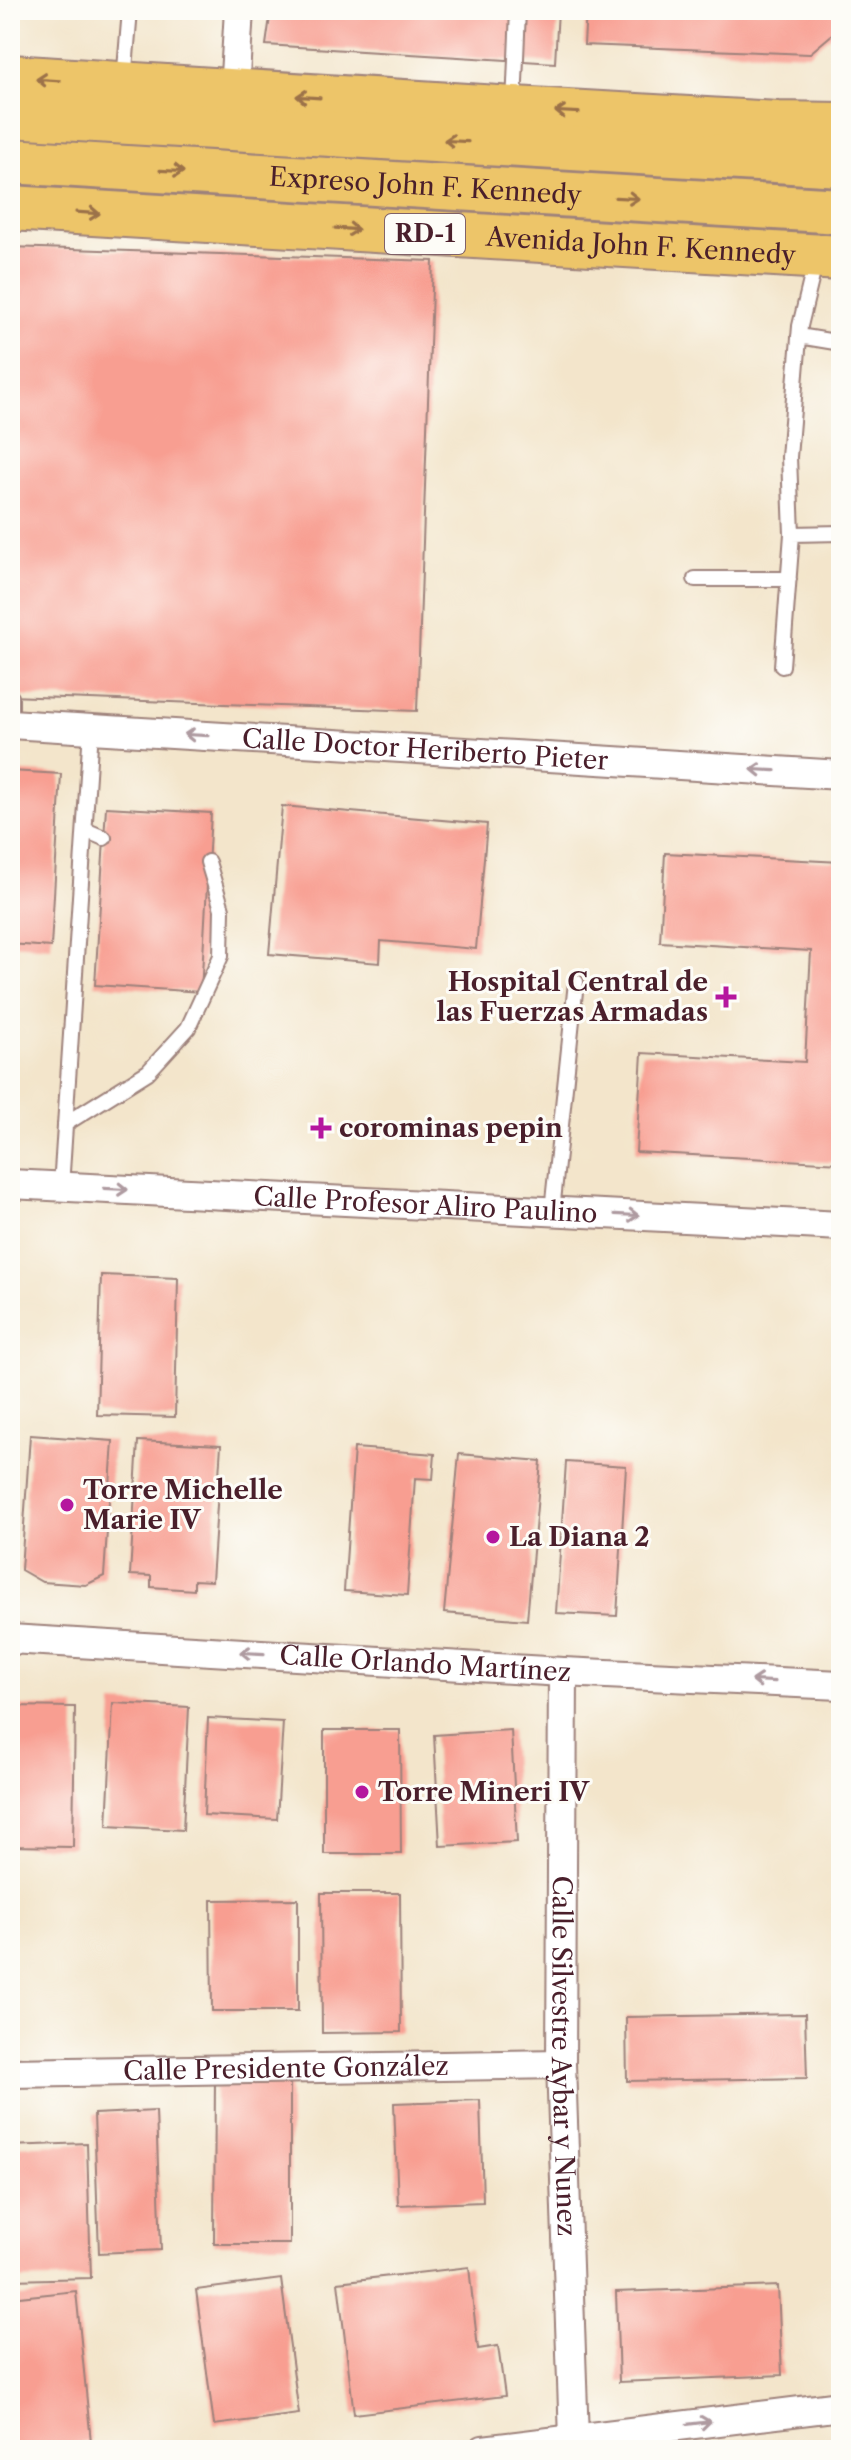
<svg xmlns="http://www.w3.org/2000/svg" width="851" height="2460" font-family="'Libre Caslon Text',serif">
<style>
.building{fill:#f89e91}
.lines{fill:none;stroke-linecap:round;stroke-linejoin:round}
.lane-casing{stroke:#9e827b;stroke-width:18}
.street-casing{stroke:#9e827b;stroke-width:32}
.primary-casing{stroke:#9e827b;stroke-width:48}
.highway-casing{stroke:#9e827b;stroke-width:48}
.lane{stroke:#fff;stroke-width:14}
.street{stroke:#fff;stroke-width:28}
.primary{stroke:#edc569;stroke-width:44}
.highway{stroke:#edc569;stroke-width:44}
.oneway{stroke:#9c724a}
.oneway2{stroke:#ae9aa0}
.poi-dot{fill:#b5179e;stroke:#fdfcf7;stroke-width:3}
.labels{text-anchor:middle;stroke-width:6;stroke-linejoin:round;paint-order:stroke}
.shield{fill:#fdfcf7;stroke:#806168;stroke-width:2}
.shield-label{font-size:24px;font-weight:bold;fill:#4a1f2b}
.street-label{font-size:26px;fill:#4a1f2b;stroke:#fdfcf7}
.poi-label{font-size:26px;font-weight:bold;fill:#4a1f2b;stroke:#fdfcf7;text-anchor:start}
</style>
<rect width="100%" height="100%" fill="#fdfcf7"/>
<filter id="ink" filterUnits="userSpaceOnUse"><feTurbulence type="fractalNoise" baseFrequency=".0125" numOctaves="2"/><feDisplacementMap in="SourceGraphic" scale="16" xChannelSelector="R" yChannelSelector="G"/><feConvolveMatrix kernelMatrix="1 2 1 2 8 2 1 2 1" color-interpolation-filters="sRGB"/></filter>
<filter id="wash" filterUnits="userSpaceOnUse"><feTurbulence type="fractalNoise" baseFrequency=".006" numOctaves="4" result="noise"/><feDisplacementMap in="SourceGraphic" scale="32" xChannelSelector="R" yChannelSelector="G"/><feGaussianBlur stdDeviation="1.8" result="paint"/><feColorMatrix in="noise" values="0 0 0 0 0 0 0 0 0 0 0 0 0 0 0 0 0 1.4 0 .05"/><feComposite in="paint" operator="in"/></filter>
<g filter="url(#wash)">
<rect width="100%" height="100%" fill="#f3e5cb"/>
<g id="blocks">
<path class="building" d="M271 10H558L555 63 266 45Z
M586 10H841V27L809 54 584 45Z
M10 247 433 261 417 711 10 696Z
M10 771 61 774 51 947 10 944Z
M282 806 487 824 476 949 381 941 380 963 269 954Z
M106 807 211 813 201 992 95 985Z
M665 853 841 862V1163L636 1152 642 1053 805 1062 811 951 660 942Z
M101 1275 178 1278 175 1417 97 1415Z
M30 1435 113 1441 104 1576 86 1585 42 1582 21 1570Z
M138 1441 221 1445 212 1581 194 1580V1590L151 1587V1576L130 1575Z
M354 1448 435 1454 433 1479 415 1478 407 1595 344 1591Z
M459 1454 541 1461 527 1620 444 1613Z
M566 1462 626 1466 617 1616 556 1613Z
M113 1703 189 1707 183 1830 107 1826Z
M10 1706 75 1707 73 1847 10 1846Z
M208 1718 283 1722 277 1819 204 1815Z
M324 1730H400L401 1854H324Z
M511 1730 517 1842 440 1846 434 1735Z
M321 1893H400L401 2032 322 2033Z
M298 1899V2011H212L211 1900Z
M805 2014 807 2078 627 2081 626 2017Z
M215 2075H290V2244H214Z
M480 2100 483 2202 398 2205 394 2103Z
M156 2111 161 2250 99 2253 94 2114Z
M87 2143 91 2278 11 2280 10 2146Z
M469 2267 478 2349 498 2346 505 2396 354 2414 338 2282Z
M281 2279 299 2414 214 2425 196 2290Z
M778 2286 782 2375 619 2382 616 2292Z
M76 2291 91 2442 10 2450V2298Z"/>
</g>
</g>
<g filter="url(#ink)">
<use href="#blocks" fill-opacity="0" stroke="#9e827b" stroke-width="2"/>
<g class="lines">
<g class="lane-casing">
<path id="lane" d="M124 81 130 10
M514 106 518 10
M812 276 800 326 789 457 792 534 841 533
M799 336 841 343
M695 579H789
M782 666 792 534
M11 724V697
M85 830 104 838
M65 1124 148 1072 188 1028 221 956 222 909 208 862
M61 1187 91 729
M552 1211 576 982"/>
</g>
<g class="street-casing">
<g id="street">
<path d="M234 92 239 10"/>
<path id="s1" d="M10 724 841 775"/>
<path id="s2" d="M10 1184 841 1226"/>
<path id="s3" d="M10 1639 563 1672 841 1685"/>
<path id="s4" d="M563 1672 561 2064 574 2439"/>
<path id="s5" d="M10 2073 561 2064"/>
<path d="M483 2450 841 2406"/>
</g>
</g>
<g class="primary-casing">
<g id="primary">
<path d="M10 77 514 109 778 124 841 125"/>
<path id="s6" d="M10 208 841 258"/>
</g>
</g>
<g class="highway-casing">
<g id="highway">
<path d="M10 115 841 164"/>
<path id="s7" d="M10 161 841 211"/>
</g>
</g>
<use href="#lane" class="lane"/>
<use href="#street" class="street"/>
<use href="#primary" class="primary"/>
<use href="#highway" class="highway"/>
</g>
<defs><path id="oneway-shaft" d="M-6 0H5M1.5-3L5.5 0L1.5 3" fill="none" stroke-width="1.6" stroke-linecap="round" stroke-linejoin="round" transform="scale(2)"/></defs>
<g class="oneway">
<use href="#oneway-shaft" transform="translate(48 80) rotate(-176)"/>
<use href="#oneway-shaft" transform="translate(308 97) rotate(-176)"/>
<use href="#oneway-shaft" transform="translate(567 112) rotate(-177)"/>
<use href="#oneway-shaft" transform="translate(456 141) rotate(-177)"/>
<use href="#oneway-shaft" transform="translate(172 171) rotate(3)"/>
<use href="#oneway-shaft" transform="translate(627 198) rotate(3)"/>
<use href="#oneway-shaft" transform="translate(88 213) rotate(4)"/>
<use href="#oneway-shaft" transform="translate(347 229) rotate(4)"/>
</g>
<g class="oneway2">
<use href="#oneway-shaft" transform="translate(196 735) rotate(-177)"/>
<use href="#oneway-shaft" transform="translate(763 770) rotate(-177)"/>
<use href="#oneway-shaft" transform="translate(116 1189) rotate(3)"/>
<use href="#oneway-shaft" transform="translate(627 1215) rotate(3)"/>
<use href="#oneway-shaft" transform="translate(252 1653) rotate(-177)"/>
<use href="#oneway-shaft" transform="translate(763 1681) rotate(-177)"/>
<use href="#oneway-shaft" transform="translate(699 2423) rotate(-7)"/>
</g>
</g>
<g class="poi-dot">
<path d="M722 985h8v8h8v8h-8v8h-8v-8h-8v-8h8z"/>
<path d="M317 1116h8v8h8v8h-8v8h-8v-8h-8v-8h8z"/>
<circle cx="67" cy="1505" r="8"/>
<circle cx="493" cy="1537" r="8"/>
<circle cx="362" cy="1792" r="8"/>
</g>
<g class="labels">
<rect class="shield" x="385" y="214" width="80" height="40" rx="6"/>
<g class="shield-label">
<text x="425" y="242">RD-1</text>
</g>
<g class="street-label">
<text dy="9" stroke="none"><textPath href="#s7" startOffset="416">Expreso John F. Kennedy</textPath></text>
<text dy="9" stroke="none"><textPath href="#s6" startOffset="632">Avenida John F. Kennedy</textPath></text>
<text dy="9" stroke="none"><textPath href="#s1" startOffset="416">Calle Doctor Heriberto Pieter</textPath></text>
<text dy="9" stroke="none"><textPath href="#s2" startOffset="416">Calle Profesor Aliro Paulino</textPath></text>
<text dy="9" stroke="none"><textPath href="#s3" startOffset="416">Calle Orlando Martínez</textPath></text>
<text dy="9" stroke="none"><textPath href="#s4" startOffset="384">Calle Silvestre Aybar y Nunez</textPath></text>
<text dy="9" stroke="none"><textPath href="#s5" startOffset="276">Calle Presidente González</textPath></text>
</g>
<g class="poi-label">
<text x="708" y="991" text-anchor="end">Hospital Central de<tspan x="708" dy="30">las Fuerzas Armadas</tspan></text>
<text x="339" y="1137">corominas pepin</text>
<text x="83" y="1499">Torre Michelle<tspan x="83" dy="30">Marie IV</tspan></text>
<text x="509" y="1546">La Diana 2</text>
<text x="378" y="1801">Torre Mineri IV</text>
</g>
</g>
<rect width="851" height="2460" fill="none" stroke="#fdfcf7" stroke-width="40"/>
</svg>
